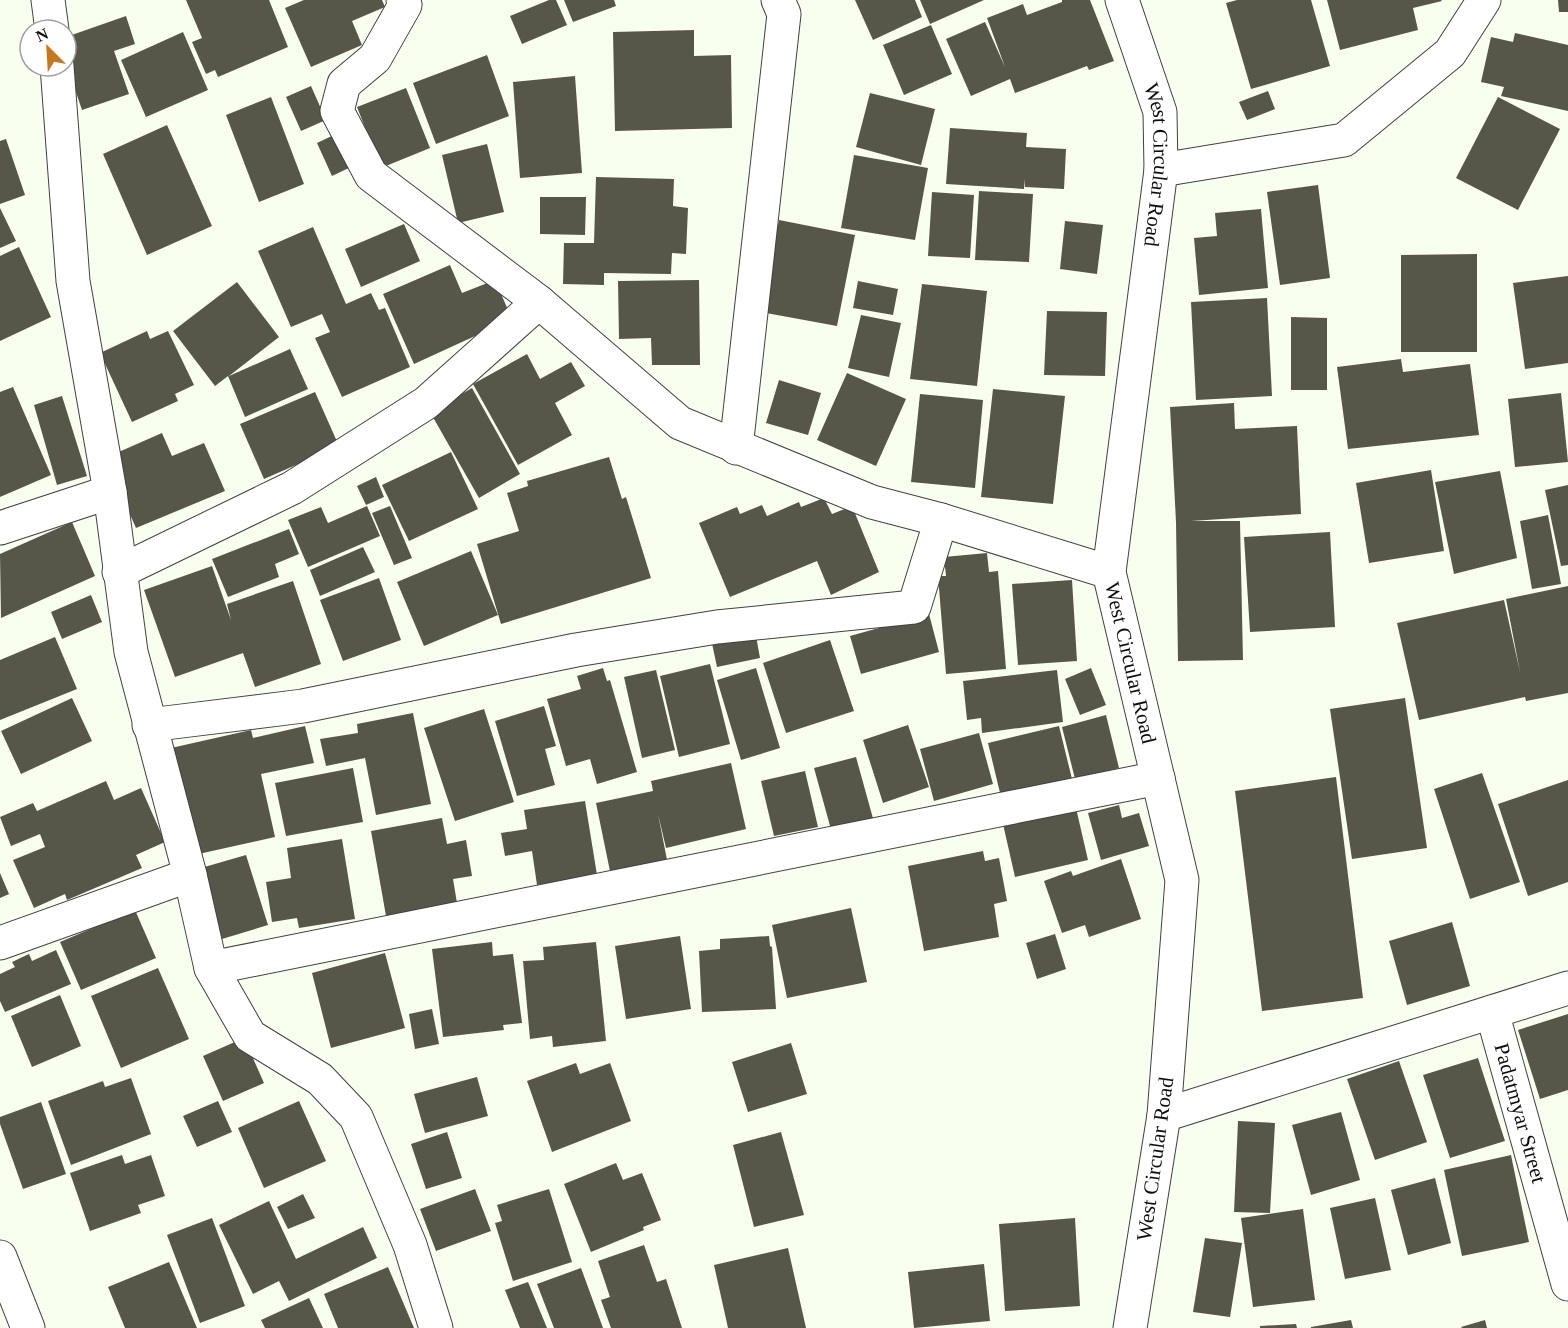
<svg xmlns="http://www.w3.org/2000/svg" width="1568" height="1328" font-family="Georgia,serif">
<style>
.building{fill:#575749}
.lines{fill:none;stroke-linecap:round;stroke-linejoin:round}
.minor-casing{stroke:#414141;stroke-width:35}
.minor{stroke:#fff;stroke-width:33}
.labels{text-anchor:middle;stroke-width:6;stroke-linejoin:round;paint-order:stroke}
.street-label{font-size:21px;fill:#0e0e0e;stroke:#fff}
</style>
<rect width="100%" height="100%" fill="#f9ffef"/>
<path class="building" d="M186 0H269L288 47 218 77 215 70 206 74 192 42 202 38Z
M304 0H382L385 7 352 21 362 45 311 67 285 8Z
M549 0H556L567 25 522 44 510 16Z
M564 0H614L616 6 573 22Z
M855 0H915L922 17 873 40Z
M920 0H984L930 24Z
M1062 0H1090L1114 61 1089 70 1087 66 1015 93 1010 79 971 96 946 39 985 22 1005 67 987 18 1023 4 1027 15 1062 2Z
M1237 0H1311L1330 66 1251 89 1226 3Z
M1327 0H1441L1442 1 1413 8 1418 30 1340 50Z
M1558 0H1568V12H1559Z
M126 16 135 44 114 51 129 94 82 110 66 63V37Z
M931 25 952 74 904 95 883 45Z
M694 30V56L731 55 732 128 615 131 613 32Z
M183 32 208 90 146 117 121 60Z
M1515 33 1568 45V111L1501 96 1504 87 1481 82 1491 37 1513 42Z
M487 55 509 116 436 144 413 83Z
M575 76 582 173 520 178 513 82Z
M311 86 326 120 301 131 286 97Z
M406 88 430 148 381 168 357 107Z
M1268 91 1275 109 1247 120 1239 102Z
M870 93 935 109 921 165 856 147Z
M271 97 304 184 259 202 226 115Z
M1498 97 1560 129 1518 210 1456 178Z
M167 125 212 226 147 255 103 154Z
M950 128 1027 133 1026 147 1066 149 1064 189 1025 187V179L1024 189 946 184Z
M338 133 353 166 332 176 317 143Z
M6 139 25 195 0 204V141Z
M487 144 504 212 458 223 442 155Z
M854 155 928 168 915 240 841 228Z
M596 177 674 179 673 206 688 208 686 254 672 253 671 274 604 273V285L563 284 564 243H594Z
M1318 185 1330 278 1280 285 1267 192Z
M979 191 1033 194 1029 262 975 260Z
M932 192 974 195 970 258 928 256Z
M540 197H586L585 235 540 234Z
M0 208 16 241 0 248Z
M1261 209 1268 288 1199 295 1194 238 1217 236 1215 213Z
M779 220 855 235 837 326 761 312Z
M1065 221 1103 225 1097 274 1060 269Z
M404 224 420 261 361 287 345 249Z
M313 227 346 304 371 293 379 310 385 308 410 367 342 397 315 338 330 332 322 314 291 327 258 251Z
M19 247 51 317 0 341V256Z
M1477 254V352H1401V255Z
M450 265 462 293 495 280 512 319 414 364 383 294Z
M1568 276V363L1525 369 1513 283Z
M699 280 700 365H652L651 338 619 339 618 281Z
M858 281 898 289 893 315 853 308Z
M237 282 279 337 229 376 290 349 308 389 245 417 228 376 215 386 173 331Z
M922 284 987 291 977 386 910 379Z
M1267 298 1272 396 1196 400 1191 302Z
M1047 311 1107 312 1105 376 1044 375Z
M861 315 901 323 889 377 848 368Z
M1291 317 1327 318V390H1291Z
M147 331 150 339 168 331 194 385 175 394 178 401 132 422 100 353Z
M527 354 540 379 571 362 585 386 555 403 572 435 518 465 473 384Z
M1401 359 1403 372 1470 364 1479 435 1348 449 1337 367Z
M847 373 906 399 876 466 817 440Z
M779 380 821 393 808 435 766 423Z
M13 387 51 475 0 497V392Z
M472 388 520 474 479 498 430 412Z
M993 389 1065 396 1053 504 981 497Z
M315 392 339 446 264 479 240 424Z
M1561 393 1568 462 1515 467 1508 399Z
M920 394 983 400 975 488 911 482Z
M62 396 87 476 57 485 34 405Z
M1234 403 1235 429 1297 426 1301 514 1191 521H1240L1243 660 1178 661 1176 522 1170 407Z
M162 433 172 456 204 443 225 491 136 528 105 458Z
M451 452 478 509 409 541 382 485Z
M609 457 622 499 626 497 651 578 501 624 477 544 519 531 507 493 528 486 527 481Z
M1431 470 1444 551 1369 563 1356 483Z
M1500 471 1517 558 1454 574 1435 482Z
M376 477 384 497 366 505 357 486Z
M1568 485V565L1561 566 1545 490Z
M824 498 832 514 852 506 879 572 831 595 817 561 730 597 699 523 737 507 740 514 762 505 767 516 799 502 801 507Z
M367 506 380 536 308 567 288 520 321 507 328 523Z
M390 506 412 558 394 565 372 513Z
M1548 515 1561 584 1532 589 1520 521Z
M72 522 95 576 1 618 0 554Z
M289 529 299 554 275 564 279 577 228 597 212 559Z
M1330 532 1335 627 1250 632 1244 537Z
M363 547 375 572 320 596 310 570Z
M471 551 498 615 424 646 397 582Z
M987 553 989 572 998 571 1006 669 946 674 938 576H946L944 557Z
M212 566 231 620 227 604 293 581 321 664 255 687 243 653 175 677 144 590Z
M379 578 401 640 343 661 320 600Z
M1072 580 1077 661 1018 665 1012 584Z
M1568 586V693L1526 701 1525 697 1419 720 1397 623 1504 600 1520 672 1506 599Z
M91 595 102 622 62 639 51 612Z
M929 614 939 652 861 674 850 636Z
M754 625 760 658 717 667 710 634Z
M55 637 77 689 0 720V660Z
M830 640 854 711 786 733 763 663Z
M710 664 730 744 679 757 660 676Z
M603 668 607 681 610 680 637 772 597 784 590 759 566 766 547 699 581 689 577 676Z
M756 668 780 748 741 760 717 680Z
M1091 668 1106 705 1080 715 1065 679Z
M656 670 675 750 642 758 624 677Z
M1057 670 1063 722 982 733 981 718 967 720 963 681Z
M72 698 92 741 21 774 1 731Z
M1405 698 1427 848 1352 859 1330 709Z
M544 706 556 746 545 749 555 785 517 796 495 721Z
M484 709 514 802 455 821 424 728Z
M413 713 431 804 376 815 365 758 326 766 320 739 358 733 357 724Z
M1106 715 1119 768 1075 779 1062 727Z
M908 725 929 787 883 803 863 740Z
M305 726 314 763 261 774 275 837 194 855 171 748 251 730 253 738Z
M1059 726 1072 779 1001 797 988 743Z
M979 733 993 784 934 801 920 749Z
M856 757 874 822 832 833 814 768Z
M731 763 746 829 666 848 658 814 669 870 612 881 596 803 653 791 651 781Z
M353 768 363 822 286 836 275 783Z
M805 771 818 827 774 836 761 781Z
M1482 773 1520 882 1470 899 1434 789Z
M1336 777 1363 998 1262 1011 1235 791Z
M1568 780V882L1528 896 1498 804Z
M106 781 114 800 141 788 165 842 136 855 142 868 67 900 65 894 34 908 13 860 45 847 40 834 11 846 0 817 33 803 37 811Z
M585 801 597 875 537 885 532 851 505 856 501 833 527 829 524 810Z
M1119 805 1122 818 1139 813 1149 846 1101 860 1088 813Z
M1076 808 1088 860 1015 877 1003 824Z
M442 818 447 844 466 840 472 876 453 879 457 903 386 916 371 831Z
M342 839 355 919 299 928 297 918 272 922 266 882 291 878 287 848Z
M983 851 985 861 999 858 1007 901 994 904 999 937 924 951 908 866Z
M246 855 268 925 222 939 201 868Z
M1121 859 1141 919 1089 937 1085 925 1062 933 1044 881 1071 871 1073 876Z
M0 873 9 894 0 898Z
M851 908 867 982 787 998 772 925Z
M135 910 156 958 81 990 60 942Z
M1452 922 1470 986 1407 1005 1389 941Z
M1055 934 1066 969 1037 979 1026 943Z
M680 936 691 1009 626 1019 615 946Z
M769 936 770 946 772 947 776 1009 702 1012 699 951 720 949V939Z
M492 942 493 956 513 954 522 1023 503 1025 504 1030 443 1037 432 949Z
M596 942 606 1041 553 1047 552 1036 530 1039 523 961 544 960 543 947Z
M56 950 71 984 5 1012 0 1001V974L15 967 12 962 29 954 32 961Z
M385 953 405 1028 331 1048 312 973Z
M158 968 189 1039 121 1068 91 996Z
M60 995 81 1046 32 1067 11 1016Z
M432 1009 439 1044 415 1049 409 1014Z
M1568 1014V1090L1540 1099 1518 1030Z
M244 1038 264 1083 223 1101 203 1056Z
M791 1043 807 1094 748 1112 732 1062Z
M1478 1058 1505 1141 1450 1158 1423 1075Z
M1399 1061 1427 1142 1375 1160 1347 1079Z
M576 1063 580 1074 610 1063 631 1121 552 1152 527 1081Z
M477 1077 488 1116 425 1133 414 1094Z
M131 1078 151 1134 71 1165 48 1101 103 1081 105 1087Z
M218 1101 232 1132 197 1147 183 1116Z
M299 1101 326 1161 264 1188 238 1128Z
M41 1102 66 1174 23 1189 0 1124V1117Z
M1341 1112 1360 1180 1311 1195 1292 1125Z
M1238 1121 1275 1123 1270 1213 1234 1212Z
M447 1132 462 1178 426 1189 411 1144Z
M781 1132 804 1215 754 1227 733 1145Z
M122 1155 125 1164 151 1155 165 1196 138 1205 141 1213 90 1231 70 1173Z
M1511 1155 1529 1242 1462 1256 1444 1170Z
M616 1163 623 1180 642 1173 661 1220 643 1227 644 1230 591 1252 564 1184Z
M1435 1178 1451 1243 1408 1255 1391 1190Z
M475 1189 491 1231 436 1251 420 1209Z
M549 1189 572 1262 513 1281 495 1223 502 1221 497 1205Z
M303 1194 315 1218 288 1229 277 1207Z
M1375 1198 1391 1270 1345 1279 1330 1208Z
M269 1201 296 1259 363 1227 377 1258 289 1301 279 1281 253 1294 219 1225Z
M1303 1209 1315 1300 1253 1307 1241 1218Z
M212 1218 245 1306 200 1323 167 1235Z
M1075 1218 1080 1306 1005 1311 999 1224Z
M1205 1238 1242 1243 1230 1317 1193 1312Z
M644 1245 657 1282 666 1279 682 1328H611L601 1300 610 1297 598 1261Z
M788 1248 806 1328H728L714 1265Z
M169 1262 197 1328H125L108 1287Z
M984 1264 990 1321 914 1328 908 1272Z
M388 1267 414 1328H338L324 1294Z
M581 1268 603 1328H554L537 1284Z
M528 1282 547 1328H520L505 1290Z
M309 1298 323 1328H265L261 1320Z
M1351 1320 1353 1328H1311V1327Z
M1485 1320 1487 1328H1462L1461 1327Z
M1296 1324 1297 1328H1260V1326Z"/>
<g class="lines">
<g class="minor-casing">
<g id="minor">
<path d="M48 0 52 30"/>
<path d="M403 0 405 5 375 58 344 84 337 111 371 175 539 302 680 423 872 502 941 520 1109 572"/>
<path id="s1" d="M1122 0 1160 112 1161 170 1109 572 1182 880 1164 1115 1130 1328"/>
<path d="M57 66 73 281 110 492 131 652 190 875 211 968 250 1036 320 1079 356 1117 410 1245 436 1328"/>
<path d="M1161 170 1344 140 1450 53 1484 0"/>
<path d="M736 448 784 14 778 0"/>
<path d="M0 528 110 492"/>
<path d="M119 572 292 488 426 403 539 302"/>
<path d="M149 725 303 706 576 650 717 627 914 607 941 520"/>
<path d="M0 943 190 875"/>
<path d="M211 968 1158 778"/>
<path id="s2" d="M1492 1012 1568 1284"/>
<path d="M1164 1115 1568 988"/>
<path d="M0 1257 28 1328"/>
</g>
</g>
<use href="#minor" class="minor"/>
</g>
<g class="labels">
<g class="street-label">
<text dy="7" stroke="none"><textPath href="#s1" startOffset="171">West Circular Road</textPath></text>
<text dy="7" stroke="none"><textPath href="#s1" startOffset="675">West Circular Road</textPath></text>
<text dy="7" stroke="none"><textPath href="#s2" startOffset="105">Padatmyar Street</textPath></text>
<text transform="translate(1155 1159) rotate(-82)" y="7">West Circular Road</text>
</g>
</g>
<g transform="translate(48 48) rotate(336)"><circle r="28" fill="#ffffff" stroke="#9f9f9f" stroke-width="1.5"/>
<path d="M0-4.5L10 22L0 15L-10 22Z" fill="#c8781b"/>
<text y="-9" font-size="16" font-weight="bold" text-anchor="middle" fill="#0e0e0e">N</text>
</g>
</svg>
